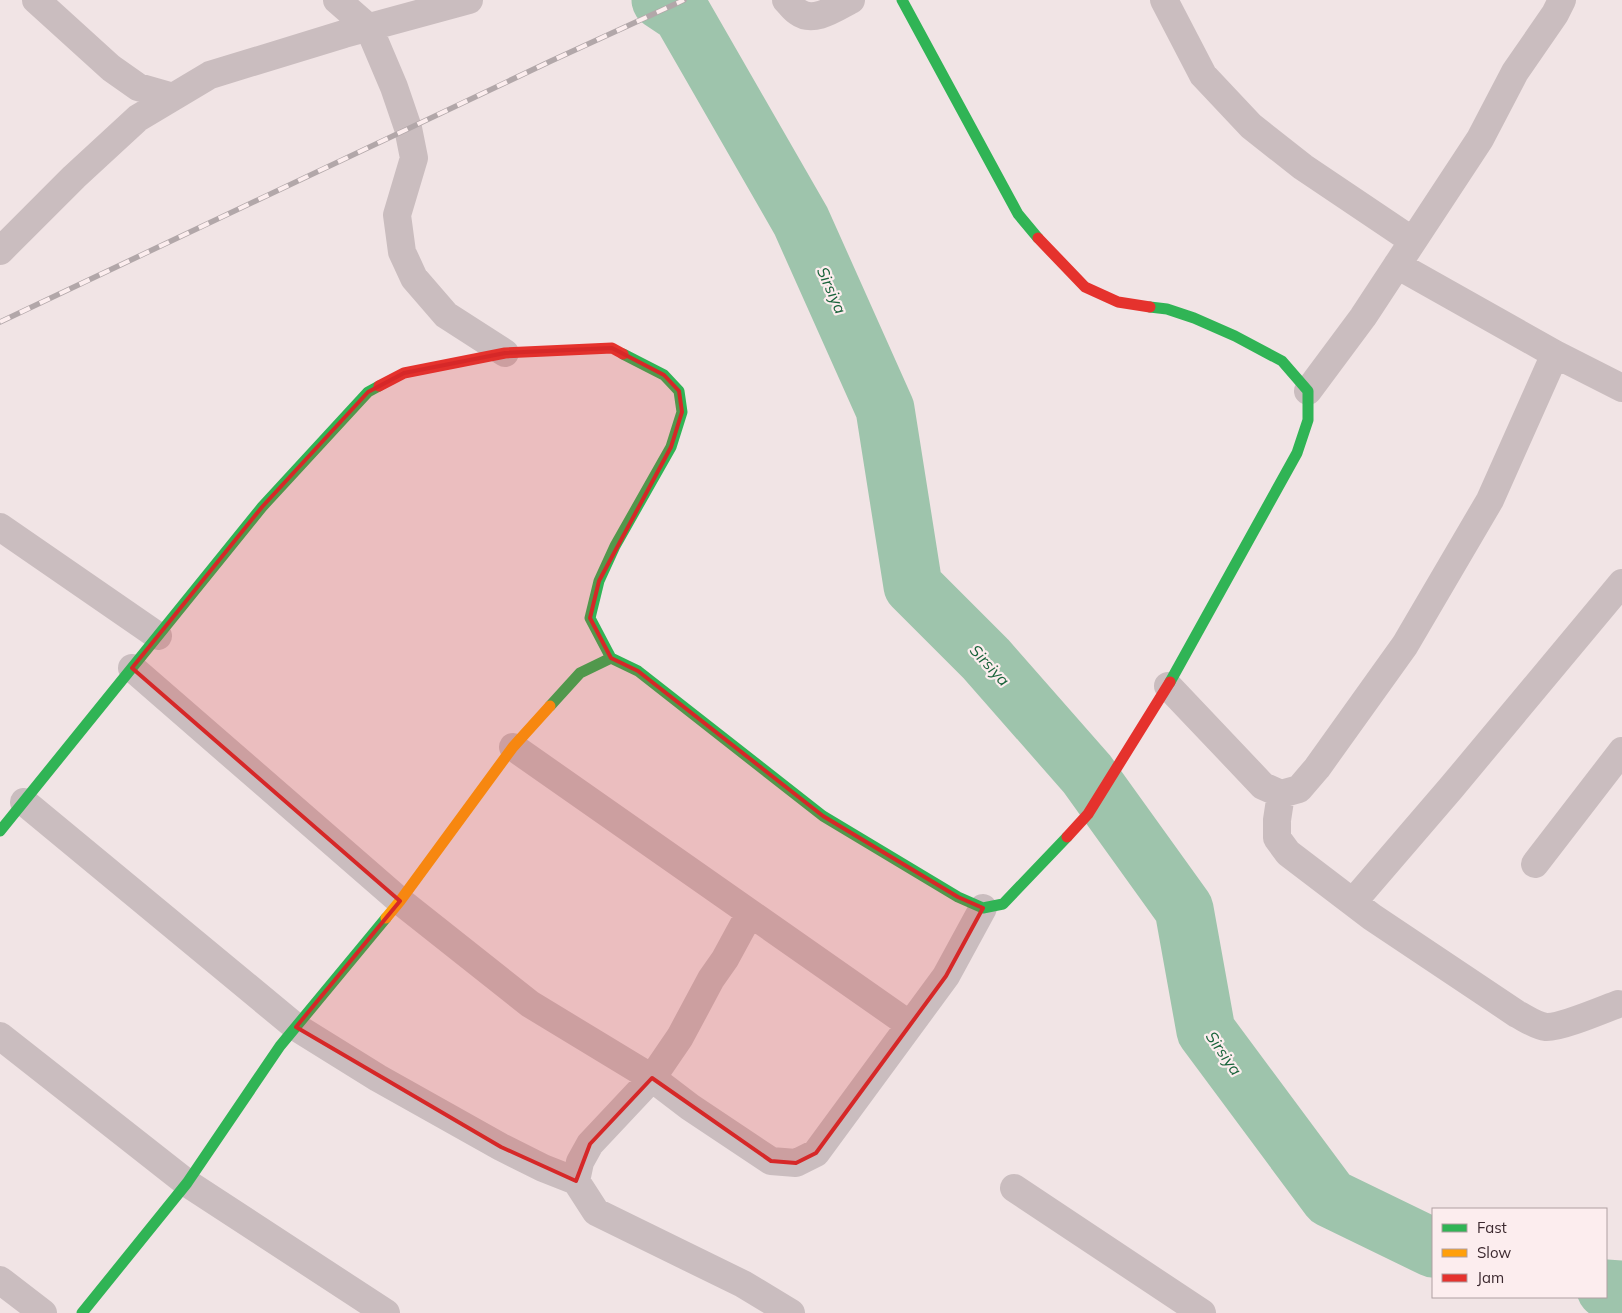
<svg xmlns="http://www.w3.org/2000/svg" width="1622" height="1313" font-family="Mulish,sans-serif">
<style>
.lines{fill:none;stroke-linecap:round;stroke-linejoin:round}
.river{stroke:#9ec4ac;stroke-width:59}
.street{stroke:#cabdbf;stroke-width:28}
.fast{stroke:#30b455;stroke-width:11}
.slow{stroke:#ff9f0a;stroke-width:11}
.jam{stroke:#e5322d;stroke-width:11}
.rail-casing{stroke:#b2a7a9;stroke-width:5.5}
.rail{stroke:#fcedee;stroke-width:4;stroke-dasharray:11;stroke-linecap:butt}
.marked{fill:#d62828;fill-opacity:0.2;stroke:#d62828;stroke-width:4;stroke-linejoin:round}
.labels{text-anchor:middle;stroke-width:4.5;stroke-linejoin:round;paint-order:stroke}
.water-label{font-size:16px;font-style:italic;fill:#19633a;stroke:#fcedee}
</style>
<rect width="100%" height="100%" fill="#f1e4e5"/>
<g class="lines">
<path class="river" d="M661 0 682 14 801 221 885 409 913 586 986 659 1087 774 1184 909 1206 1031 1330 1198 1433 1248
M1606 1289 1622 1290"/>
<path class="street" d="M36 0 111 68 138 87 173 97
M337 0 369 28 394 87 408 128 414 158 397 215 402 252 414 278 446 315 505 353
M786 0C790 4 793 9 798 12 814 24 837 7 851 0
M1164 0 1203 75 1251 126 1303 167 1413 241
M0 251 74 177 138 118 210 75 344 34 469 0
M1555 354 1622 388
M1308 391 1363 317 1480 139 1515 72 1555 14 1562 0
M0 527 158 636
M132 668 400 901 530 1004 652 1078 690 1107 771 1161 796 1163 816 1153 946 976 983 908
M1168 686 1263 786 1281 794 1299 789 1317 768 1405 645 1490 500 1555 354 1397 265
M513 747 910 1025
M1281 794 1277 820V838L1288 853 1372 917 1517 1014C1525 1018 1536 1026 1546 1027 1560 1028 1602 1010 1618 1004
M24 802 296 1027 378 1078 501 1147 543 1168 576 1181
M1535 864 1622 751
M1353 902 1451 788 1622 583
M750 913 725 959 711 979 680 1037 652 1078 590 1144 580 1162 576 1181 596 1212 743 1284 791 1313
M0 1036 187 1183 386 1313
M1014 1188 1202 1313
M0 1280 43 1313"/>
<path class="fast" d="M902 0 1018 214 1038 238
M1150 307 1167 309 1194 318 1235 336 1282 361 1308 391V420L1297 453 1170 682
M611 658 590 618 599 581 615 546 671 447 682 412 679 391 664 375 623 354
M550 706 580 673 611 658 638 671 823 816 958 897 983 908 1003 904 1067 837
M0 831 262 507 368 392 379 386
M82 1313 187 1183 280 1046 386 918"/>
<path class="slow" d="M386 918 400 901 513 747 550 706"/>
<path class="jam" d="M1038 238 1085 287 1118 302 1150 307
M379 386 404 373 505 353 612 348 623 354
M1067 837 1088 814 1170 682"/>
<g class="rail-casing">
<path id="rail" d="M0 322 551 61 684 0"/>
</g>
<use href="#rail" class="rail"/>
</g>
<path class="marked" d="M612 348 664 375 679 391 682 412 671 447 599 581 590 618 611 658 638 671 823 816 958 897 983 908 946 976 910 1025 816 1153 796 1163 771 1161 652 1078 590 1144 576 1181 501 1147 296 1027 400 901 132 668 262 507 368 392 404 373 505 353Z"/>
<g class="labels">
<g class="water-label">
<text transform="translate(832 290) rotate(66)" y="6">Sirsiya</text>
<text transform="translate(990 665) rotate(47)" y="6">Sirsiya</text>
<text transform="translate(1224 1053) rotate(55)" y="6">Sirsiya</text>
</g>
</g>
<rect x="1432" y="1208" width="175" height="90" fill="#fcedee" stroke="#af9fa2"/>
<rect x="1442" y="1224" width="25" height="8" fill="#30b455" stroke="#af9fa2"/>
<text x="1477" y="1233" font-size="15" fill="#3c292f">Fast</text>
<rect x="1442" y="1249" width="25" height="8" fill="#ff9f0a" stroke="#af9fa2"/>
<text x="1477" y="1258" font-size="15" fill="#3c292f">Slow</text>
<rect x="1442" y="1274" width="25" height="8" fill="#e5322d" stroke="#af9fa2"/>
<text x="1477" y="1283" font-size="15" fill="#3c292f">Jam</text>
</svg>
